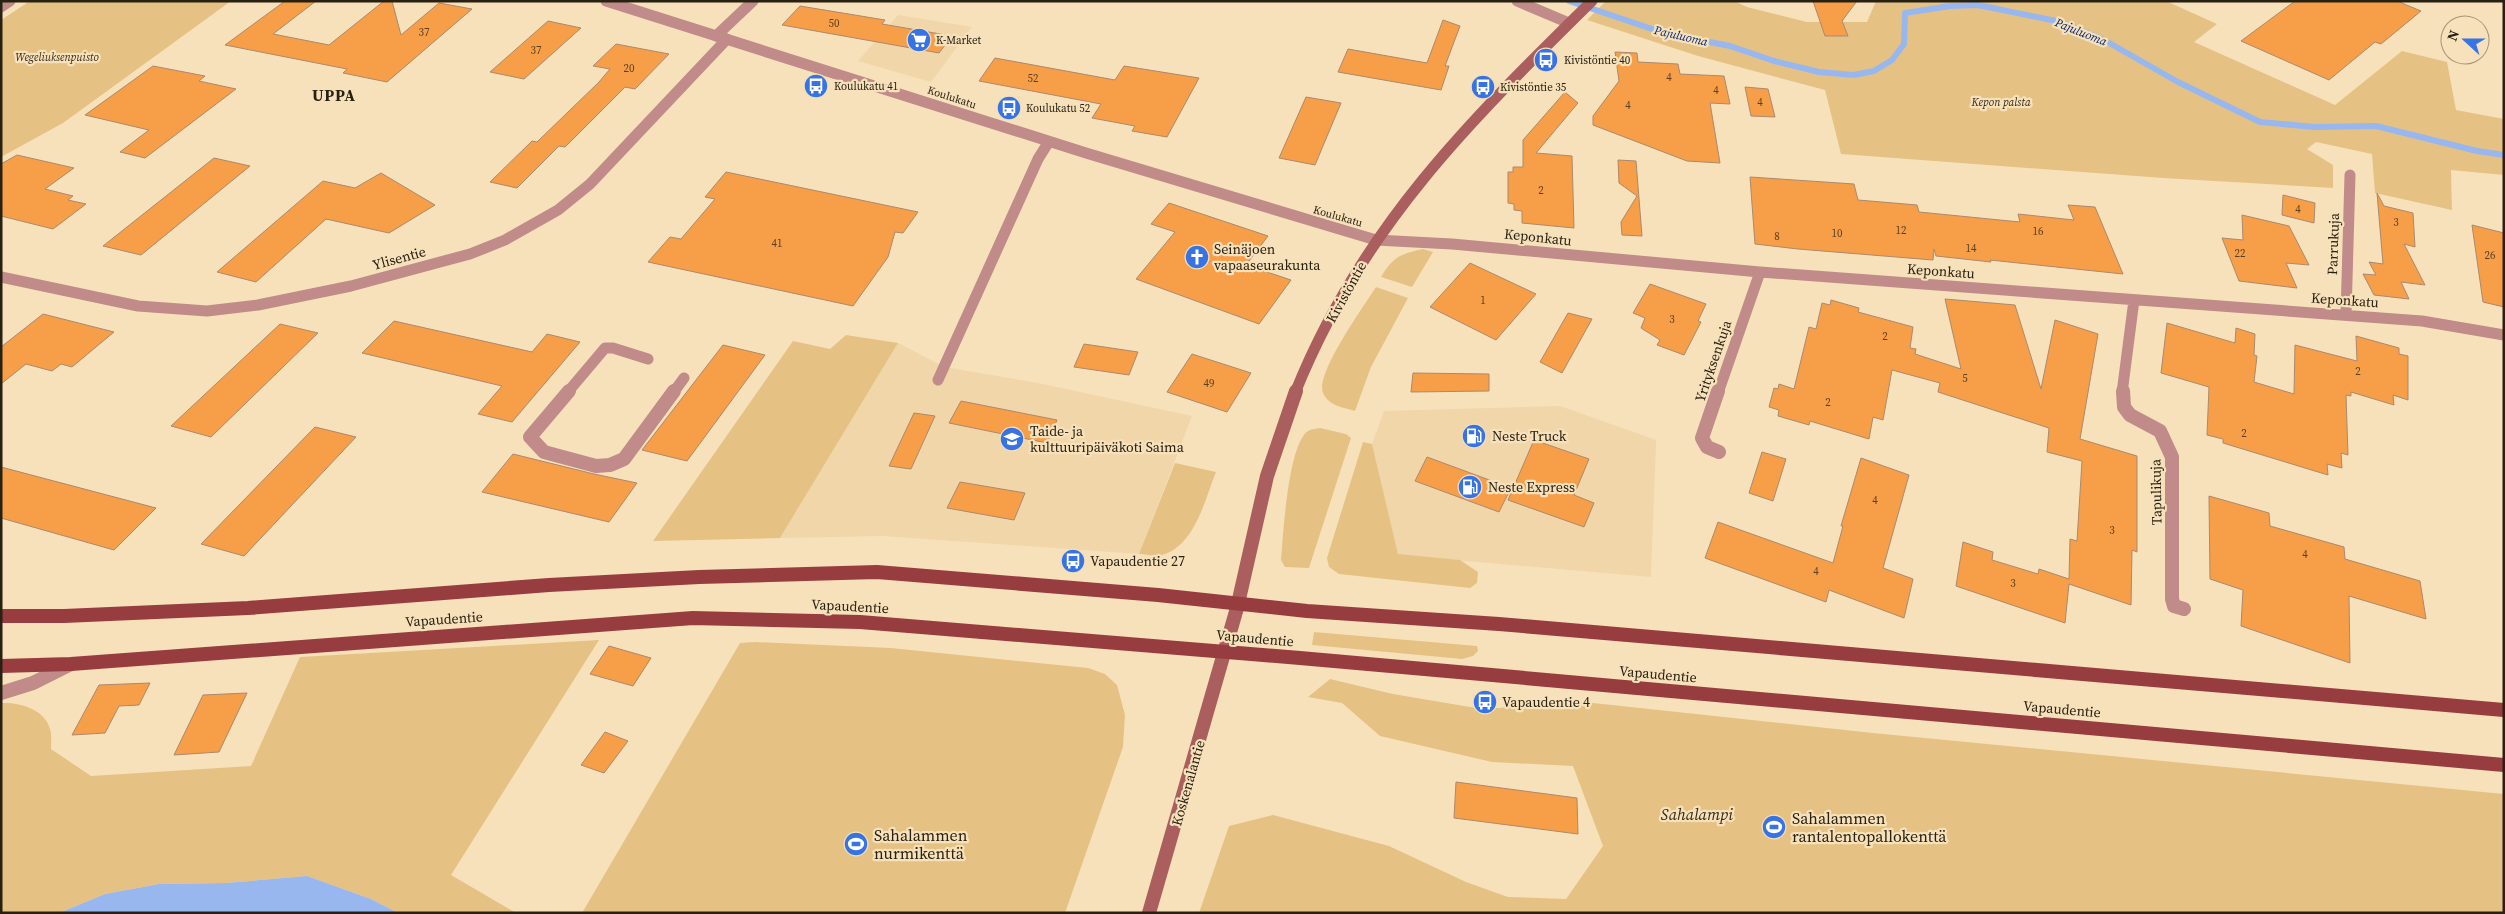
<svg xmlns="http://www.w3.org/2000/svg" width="2505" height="914" font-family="'Source Serif 4',serif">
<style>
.built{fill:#f0d6a9}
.green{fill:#e5c284}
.water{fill:#97b7ee}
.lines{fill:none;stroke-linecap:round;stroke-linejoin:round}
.stream{stroke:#97b7ee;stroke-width:6}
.building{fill:#f79e49;stroke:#aa896e}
.minor-far1{stroke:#c08b89;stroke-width:11}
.minor{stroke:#c08b89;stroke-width:14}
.tertiary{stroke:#c08b89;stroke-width:11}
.secondary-far1{stroke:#aa5f5e;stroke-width:11}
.secondary{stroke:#aa5f5e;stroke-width:14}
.primary{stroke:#983d3f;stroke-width:14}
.labels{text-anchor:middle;stroke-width:4.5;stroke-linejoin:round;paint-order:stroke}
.number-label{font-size:11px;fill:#5c401f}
.far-poi-label{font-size:11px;fill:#282011;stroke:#f7e1bb;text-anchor:start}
.far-park-label{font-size:11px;font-style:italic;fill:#342916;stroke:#f7e1bb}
.far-street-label{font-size:11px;fill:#282011;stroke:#f7e1bb}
.far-water-label{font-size:12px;font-style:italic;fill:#002472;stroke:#f7e1bb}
.street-label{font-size:14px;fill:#282011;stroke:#f7e1bb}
.poi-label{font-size:14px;fill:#282011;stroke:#f7e1bb;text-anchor:start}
.far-district-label{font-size:16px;font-weight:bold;letter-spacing:1px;fill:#282011;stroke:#f7e1bb}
.near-park-label{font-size:16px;font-style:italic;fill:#342916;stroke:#f7e1bb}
.near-poi-label{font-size:16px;fill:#282011;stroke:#f7e1bb;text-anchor:start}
</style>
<rect width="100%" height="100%" fill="#f7e1bb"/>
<path class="built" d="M898 15 972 27 931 82 858 61Z
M898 343 944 367 1038 383 1192 416 1139 554 883 536 780 538Z
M1560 406 1656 440 1651 577 1398 555 1372 444 1384 411Z"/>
<path class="green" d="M30 1H231L63 123 1 157V20Z
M1606 1H1734L1747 7 1807 22H1867L1876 1H2166L2217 24 2194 42 2335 105 2402 51 2447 62 2456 110 2504 119V175L2451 170 2452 210 2375 193 2372 154 2316 142 2307 149 2333 165V188L2163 178 1841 154 1825 90 1698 56 1587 20Z
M1423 249 1433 252 1412 287 1381 277C1393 257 1400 254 1423 249Z
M1376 287 1408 298 1371 367 1355 411C1342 407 1329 406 1323 393 1315 374 1364 306 1376 287Z
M846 335 898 343 780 538 653 541 793 341 830 349Z
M1320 428 1346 434 1351 438 1309 568 1285 567 1281 560C1283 536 1288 444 1308 431 1311 429 1316 429 1320 428Z
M1363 442 1372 444 1398 554 1460 560 1478 572 1477 583 1470 588 1339 574 1329 567 1327 558Z
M1175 463 1216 472C1205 499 1195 546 1162 555 1156 557 1145 554 1139 554Z
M1314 632 1477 646 1478 651 1473 656 1462 659 1312 645Z
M599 640 451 875 516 913H398L371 899 307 876 226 883 159 884 105 894 59 913H1V703C19 702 45 709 50 729 52 735 51 743 51 749L91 776 251 766 300 657Z
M755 642 891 648 1088 668 1105 674 1117 685 1125 715 1123 747 1065 913H582L740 643Z
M1330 679 1393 694 1476 708H1500L1556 699 1873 733 2504 794V913H1199L1229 826 1273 815 1389 846 1466 882 1508 897 1566 899 1603 846 1573 766 1492 762 1380 736 1342 703 1308 697Z"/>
<path class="water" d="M307 876 371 899 398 913H59L105 894 159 884 226 883Z"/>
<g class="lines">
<path class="stream" d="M1569 1 1664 33 1730 46 1774 61 1819 72 1854 75 1874 71 1892 60 1904 44 1905 13 1950 6 1978 5 2061 22 2104 40 2178 82 2260 122 2315 127 2376 126 2477 151 2504 155"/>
</g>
<path class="building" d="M285 1H316L273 34 329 45 384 1H392L401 35 439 3 472 9 387 82 343 73 347 69 225 45Z
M1813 1H1857L1842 21 1848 36H1825Z
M2295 1H2397L2421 11 2381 44 2375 42 2329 80 2241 41Z
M800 6 885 20 882 24 952 36 939 53 782 25Z
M1443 20 1460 26 1445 66H1449L1441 90 1338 72 1348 49 1427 63Z
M548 21 581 28 524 79 490 72Z
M616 44 669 54 635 89 625 87 565 147 559 146 517 188 490 182 532 141 537 142 599 82 610 69 593 66Z
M1615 52 1637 53 1638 62 1678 64 1680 74 1724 76 1730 104 1710 103 1720 163 1687 161 1593 125V116L1619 81Z
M995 58 1115 80 1124 66 1199 78 1167 137 1132 131 1135 126 1092 118 1101 104 979 81Z
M153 66 205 76 199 81 236 89 145 158 120 152 149 130 85 115Z
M1745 87 1768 89 1775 117 1751 116Z
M1565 92 1578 103 1536 153 1572 156 1574 228 1522 223V211L1514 210V204L1508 203V172H1513V167H1523V140Z
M1306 97 1341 103 1315 165 1279 158Z
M17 155 74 168 45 189 73 196 68 200 86 204 53 229 1 216V164Z
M214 158 250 166 141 255 103 246Z
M1618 160 1636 161 1642 236 1622 235 1621 222 1637 196 1619 183Z
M726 172 918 212 903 233 895 232 888 257 853 306 648 262 670 237 681 239 715 199 705 197Z
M381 173 435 205 389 233 326 219 256 282 217 272 323 181 355 188Z
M1750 177 1854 184 1858 200 1917 205 1919 212 2020 222 2018 214 2074 220 2068 205 2095 207 2123 274 1990 260 1991 262 1936 256 1934 249 1933 260 1798 249 1755 244Z
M2377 193 2384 206 2413 213 2415 247 2404 244 2425 285 2401 282 2409 299 2374 295 2363 274 2376 275 2369 262 2383 264Z
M2283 195 2315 203 2314 223 2282 215Z
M1169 203 1268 236 1246 265 1291 280 1259 324 1136 279 1175 232 1151 224Z
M2242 215 2289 226 2309 265 2286 263 2297 288 2239 281 2222 238 2243 240Z
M2472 225 2504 233V307L2483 302Z
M1470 263 1536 294 1496 340 1430 307Z
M1650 284 1706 304 1698 321 1701 322 1684 355 1657 345 1660 340 1641 328 1645 318 1633 313Z
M1945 299 2015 305 2041 389 2055 320 2098 334 2080 439 2137 456V552L2132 550 2131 605 2069 584 2065 623 1956 586 1963 542 1993 552 1992 560 2038 574 2039 569 2069 579 2070 539 2077 541 2082 461 2047 452 2049 428 1938 392 1940 383 1892 370 1883 420 1873 417 1869 439 1810 421 1809 425 1778 416 1779 410 1769 407 1774 388 1778 389 1779 384 1794 389 1809 327 1816 329 1822 303 1830 305 1831 300 1859 308 1858 312 1913 327 1910 348 1916 349 1915 354 1961 369Z
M1568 313 1592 319 1562 373 1540 362Z
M43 314 114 332 72 367 61 364 52 371 26 364 1 384V347Z
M394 321 532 352 547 334 580 342 512 422 478 414 502 386 362 353Z
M2167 323 2235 343 2236 328 2255 334 2254 355 2257 356 2254 382 2294 394 2295 345 2357 361 2356 336 2399 348V354L2408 356V400L2393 395 2394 405 2351 392V396L2346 395 2348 455 2341 453 2342 468 2327 464 2328 475 2223 443V439L2207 435 2209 387 2161 373Z
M280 324 318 333 211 437 171 426Z
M1084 344 1138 352 1129 375 1074 367Z
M723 345 765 355 687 461 642 450Z
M1192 354 1251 373 1227 412 1167 392Z
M1413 373 1489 374V391L1411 392Z
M961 401 1057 420 1047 443 949 423Z
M914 413 935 416 911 469 889 466Z
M315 427 356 437 244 556 201 544Z
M1534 440 1589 459 1574 495 1594 503 1584 527 1508 500Z
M1762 452 1786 459 1773 501 1749 493Z
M513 454 594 474 637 483 609 522 482 492Z
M1427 457 1511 488 1499 512 1415 481Z
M1861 458 1909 475 1883 568 1913 579 1904 618 1829 590 1826 602 1705 558 1718 522 1833 563 1843 526H1841Z
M1 467 156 508 114 550 1 518Z
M960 482 1025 493 1014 520 947 508Z
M2209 496 2269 513 2270 526 2344 547 2345 559 2420 581 2426 619 2349 596 2350 663 2241 626 2243 590 2210 579Z
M609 646 651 658 633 686 590 674Z
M150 683 139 705 119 706 105 733 72 735 99 685Z
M247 693 219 752 174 755 203 695Z
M605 732 628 741 604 773 581 765Z
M1456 782 1577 798 1578 834 1454 818Z"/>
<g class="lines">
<path class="minor-far1" d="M1517 1 1569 23
M1 7 10 1
M716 36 753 1
M1376 240 1452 244 1760 272 2422 321 2504 335
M1 277 138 306 207 311 258 305 351 286 470 254 505 240 558 210 590 184 727 39
M2346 315 2350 175
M938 380 1038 159 1048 143
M567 393 605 348H613L648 359
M673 393 684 378
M1718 393 1760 272
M2122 393 2134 300"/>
<path class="minor" d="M569 391 530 437 544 452 596 466 610 465 624 459 674 391
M1718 391 1702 438 1707 447 1719 452
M2123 391 2124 407 2130 415 2160 431 2172 457V599L2174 606 2184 609
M1 693 33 683 71 664"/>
<path class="tertiary" d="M606 1 1086 153 1376 240"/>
<path class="secondary-far1" d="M1295 393C1361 228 1469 122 1592 1"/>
<path class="secondary" d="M1149 913 1237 608 1267 476 1296 391"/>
<path class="primary" d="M1 616H64L248 608 549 585 699 577 877 572 1158 595 1307 611 1499 624 2504 710
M1 666 71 664 693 618 860 622 1300 658 2504 765"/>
</g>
<defs>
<g id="supermarket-disc" transform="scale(1.25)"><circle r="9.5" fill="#3773e2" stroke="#f7e1bb"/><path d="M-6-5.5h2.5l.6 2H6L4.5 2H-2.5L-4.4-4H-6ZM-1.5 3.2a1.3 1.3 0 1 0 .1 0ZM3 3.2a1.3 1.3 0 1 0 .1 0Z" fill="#fff"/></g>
<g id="bus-disc" transform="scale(1.25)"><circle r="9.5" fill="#3773e2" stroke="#f7e1bb"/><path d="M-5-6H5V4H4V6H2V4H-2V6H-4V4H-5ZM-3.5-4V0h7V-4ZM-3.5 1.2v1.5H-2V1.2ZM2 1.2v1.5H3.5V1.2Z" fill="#fff"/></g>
<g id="church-disc" transform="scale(1.25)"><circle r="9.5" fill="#3773e2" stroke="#f7e1bb"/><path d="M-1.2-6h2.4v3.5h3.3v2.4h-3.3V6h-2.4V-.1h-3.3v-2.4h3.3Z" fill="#fff"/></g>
<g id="fuel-disc" transform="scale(1.25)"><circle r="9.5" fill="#3773e2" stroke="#f7e1bb"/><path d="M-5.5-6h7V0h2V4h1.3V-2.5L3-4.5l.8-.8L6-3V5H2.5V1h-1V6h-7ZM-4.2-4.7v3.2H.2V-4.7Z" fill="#fff"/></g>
<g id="school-disc" transform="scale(1.25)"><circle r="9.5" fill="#3773e2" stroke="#f7e1bb"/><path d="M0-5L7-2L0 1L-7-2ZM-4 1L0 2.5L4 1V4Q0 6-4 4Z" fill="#fff"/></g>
<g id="stadium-disc" transform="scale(1.25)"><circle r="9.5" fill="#3773e2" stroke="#f7e1bb"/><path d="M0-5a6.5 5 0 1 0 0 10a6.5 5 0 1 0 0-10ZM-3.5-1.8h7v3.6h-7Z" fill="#fff"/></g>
</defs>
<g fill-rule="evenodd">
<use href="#supermarket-disc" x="919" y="40"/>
<use href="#bus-disc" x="1546" y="60"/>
<use href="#bus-disc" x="816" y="86"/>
<use href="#bus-disc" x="1483" y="87"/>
<use href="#bus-disc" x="1009" y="108"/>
<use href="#church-disc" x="1197" y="257"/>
<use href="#fuel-disc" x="1474" y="436"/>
<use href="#school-disc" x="1012" y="439"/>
<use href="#fuel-disc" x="1470" y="487"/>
<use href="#bus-disc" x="1073" y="561"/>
<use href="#bus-disc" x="1485" y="702"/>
<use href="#stadium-disc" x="1774" y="827"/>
<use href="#stadium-disc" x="856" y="844"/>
</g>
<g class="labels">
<g class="number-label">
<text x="834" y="27">50</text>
<text x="424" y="36">37</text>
<text x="536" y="54">37</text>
<text x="629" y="72">20</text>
<text x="1669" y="81">4</text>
<text x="1033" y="82">52</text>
<text x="1716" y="94">4</text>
<text x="1760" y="106">4</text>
<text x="1628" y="109">4</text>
<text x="1541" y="194">2</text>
<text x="2298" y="213">4</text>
<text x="2396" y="226">3</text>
<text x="1901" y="234">12</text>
<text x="2038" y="235">16</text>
<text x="1837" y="237">10</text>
<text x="1777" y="240">8</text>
<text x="777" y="247">41</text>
<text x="1971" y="252">14</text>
<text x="2240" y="257">22</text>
<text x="2490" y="259">26</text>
<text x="1483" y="304">1</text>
<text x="1672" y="323">3</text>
<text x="1885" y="340">2</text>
<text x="2358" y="375">2</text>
<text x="1965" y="382">5</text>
<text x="1209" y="387">49</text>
<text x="1828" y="406">2</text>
<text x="2244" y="437">2</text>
<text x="1875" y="504">4</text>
<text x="2112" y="534">3</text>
<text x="2305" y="558">4</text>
<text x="1816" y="575">4</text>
<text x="2013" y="587">3</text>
</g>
<g class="far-poi-label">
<text x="936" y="44">K-Market</text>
<text x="1564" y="64">Kivistöntie 40</text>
<text x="834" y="90">Koulukatu 41</text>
<text x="1500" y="91">Kivistöntie 35</text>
<text x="1026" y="112">Koulukatu 52</text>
</g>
<g class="far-park-label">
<text x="57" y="61">Wegeliuksenpuisto</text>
<text x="2001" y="106">Kepon palsta</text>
</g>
<g class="far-street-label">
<text transform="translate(952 97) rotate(18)" y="4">Koulukatu</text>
<text transform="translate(1338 216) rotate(16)" y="4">Koulukatu</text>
</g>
<g class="far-water-label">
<text transform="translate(2081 32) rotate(22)" y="4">Pajuluoma</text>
<text transform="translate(1681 36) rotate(13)" y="4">Pajuluoma</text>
</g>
<g class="street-label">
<text transform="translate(1538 237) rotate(6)" y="5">Keponkatu</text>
<text transform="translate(2333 244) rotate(-88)" y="5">Parrukuja</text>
<text transform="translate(399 258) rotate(-15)" y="5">Ylisentie</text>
<text transform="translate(1941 271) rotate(4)" y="5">Keponkatu</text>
<text transform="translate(1346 292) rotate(-61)" y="5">Kivistöntie</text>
<text transform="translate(2345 300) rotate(4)" y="5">Keponkatu</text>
<text transform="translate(1713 361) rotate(-71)" y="5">Yrityksenkuja</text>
<text transform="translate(2156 492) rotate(-91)" y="5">Tapulikuja</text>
<text transform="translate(850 606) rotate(3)" y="5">Vapaudentie</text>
<text transform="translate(444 619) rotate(-4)" y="5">Vapaudentie</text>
<text transform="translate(1255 638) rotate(5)" y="5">Vapaudentie</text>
<text transform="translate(1658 674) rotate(5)" y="5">Vapaudentie</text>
<text transform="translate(2062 709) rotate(5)" y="5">Vapaudentie</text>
<text transform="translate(1188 783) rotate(-74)" y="5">Koskenalantie</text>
</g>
<g class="poi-label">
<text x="1214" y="254">Seinäjoen<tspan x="1214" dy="16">vapaaseurakunta</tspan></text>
<text x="1030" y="436">Taide- ja<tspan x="1030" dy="16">kulttuuripäiväkoti Saima</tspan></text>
<text x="1492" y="441">Neste Truck</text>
<text x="1488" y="492">Neste Express</text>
<text x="1090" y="566">Vapaudentie 27</text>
<text x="1502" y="707">Vapaudentie 4</text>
</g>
<g class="far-district-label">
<text x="334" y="101">UPPA</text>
</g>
<g class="near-park-label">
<text x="1697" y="820">Sahalampi</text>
</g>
<g class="near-poi-label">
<text x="1792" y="824">Sahalammen<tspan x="1792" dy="18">rantalentopallokenttä</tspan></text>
<text x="874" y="841">Sahalammen<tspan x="874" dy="18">nurmikenttä</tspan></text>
</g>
</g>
<rect width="2505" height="914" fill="none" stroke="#282011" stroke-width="5"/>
<g transform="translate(2465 40) rotate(291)"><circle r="24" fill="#f7e1bb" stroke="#a49477"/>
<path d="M0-4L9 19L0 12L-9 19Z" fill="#3773e2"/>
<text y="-8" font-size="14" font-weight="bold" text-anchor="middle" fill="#282011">N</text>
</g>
</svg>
